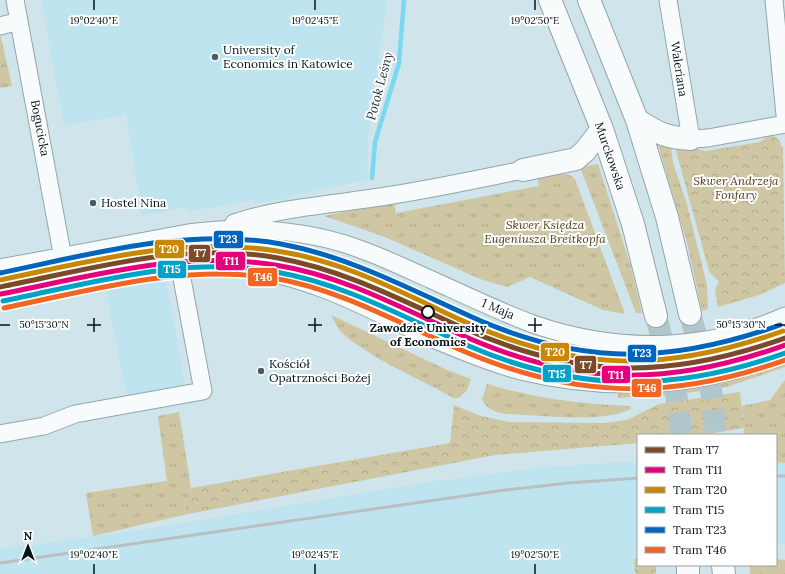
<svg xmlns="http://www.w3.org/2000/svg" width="785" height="574" font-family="Lora,serif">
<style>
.built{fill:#bee4ef}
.grass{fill:url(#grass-tufts)}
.forest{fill:url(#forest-crowns)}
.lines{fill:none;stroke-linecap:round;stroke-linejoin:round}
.stream{stroke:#7cd8f0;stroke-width:4.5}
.highway-tunnel{stroke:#b1c6cb;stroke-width:22;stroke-dasharray:22 11;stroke-linecap:butt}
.minor-casing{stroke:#94a5aa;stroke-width:19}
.highway-casing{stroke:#94a5aa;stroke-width:24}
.minor{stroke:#f8fbfc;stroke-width:17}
.highway{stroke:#f8fbfc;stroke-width:22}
.rail{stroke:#bac0c1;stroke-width:3}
.tram-1-casing{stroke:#fff;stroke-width:8}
.tram-2-casing{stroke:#fff;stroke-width:8}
.tram-3-casing{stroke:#fff;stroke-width:8}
.tram-4-casing{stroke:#fff;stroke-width:8}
.tram-5-casing{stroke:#fff;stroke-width:8}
.tram-6-casing{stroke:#fff;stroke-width:8}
.tram-1{stroke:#7a4b2a;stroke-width:5}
.tram-2{stroke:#e5007d;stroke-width:5}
.tram-3{stroke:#c78905;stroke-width:5}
.tram-4{stroke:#00a2c5;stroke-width:5}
.tram-5{stroke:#0065bd;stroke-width:5}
.tram-6{stroke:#f26522;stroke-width:5}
.ticks{fill:none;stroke:#051418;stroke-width:1.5}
.poi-dot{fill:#4c5d62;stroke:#fff;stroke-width:1.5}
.stop-dot{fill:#fff;stroke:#051418;stroke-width:2}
.labels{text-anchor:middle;stroke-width:4;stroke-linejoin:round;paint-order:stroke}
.poi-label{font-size:12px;fill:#051418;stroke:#fff;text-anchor:start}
.street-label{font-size:12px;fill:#051418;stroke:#fff}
.park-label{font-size:12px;font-style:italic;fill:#53401c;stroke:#fff}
.stop-label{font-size:12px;font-weight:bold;fill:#051418;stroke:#fff}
.water-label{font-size:13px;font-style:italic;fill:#1a2f35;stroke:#fff}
.ticks-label{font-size:10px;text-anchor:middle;fill:#051418;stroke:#fff;stroke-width:4;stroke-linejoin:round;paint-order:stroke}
.line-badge{stroke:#fff;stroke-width:1.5}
.badge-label{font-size:11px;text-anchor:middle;font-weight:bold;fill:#fff}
</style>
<defs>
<pattern id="grass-tufts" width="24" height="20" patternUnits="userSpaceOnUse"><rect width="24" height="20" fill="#cfc6a4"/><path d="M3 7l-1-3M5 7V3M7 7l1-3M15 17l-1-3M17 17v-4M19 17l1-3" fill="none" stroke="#b0a98c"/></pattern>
<pattern id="forest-crowns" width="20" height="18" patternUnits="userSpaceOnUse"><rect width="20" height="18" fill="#cfc6a4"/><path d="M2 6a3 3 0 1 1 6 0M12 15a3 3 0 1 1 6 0" fill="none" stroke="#b0a98c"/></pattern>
</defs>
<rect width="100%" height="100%" fill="#cfe5eb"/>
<path class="built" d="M41 0H387L368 137 367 180 290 196V198L254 204 253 200 187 212 186 207 142 216 126 114 64 126Z
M161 276 166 279 185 384 127 396 105 287Z
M620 462H638V565L646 574H0V549L148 529 436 481 537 468Z
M776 462 785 463V545H776Z"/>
<path class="grass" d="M0 33 12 86 0 88Z
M657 141 671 146 673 163 687 204 701 261 707 285 708 309 702 311 687 243Z
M598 164 631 267 642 313H636L580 167Z
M550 173 570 175 575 179 625 314 603 310 530 277 507 287 480 279 385 237 324 216 394 202 396 213 539 186 537 175Z
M331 315 445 369 471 379 467 390 459 398H454C419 379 372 359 342 333 337 328 334 320 331 315Z
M785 361V367L730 386 695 392 618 398V391C675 395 733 384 785 361Z
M785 380V463L776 462V435H744L742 406 770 400Z
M487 384C535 398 581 404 630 406L631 409C597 424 543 415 505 414 494 411 488 410 482 400Z
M179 412 191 488 183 515 93 536 86 493 167 481 158 416Z
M776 559 785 560V574H750V565H776Z"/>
<path class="forest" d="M769 135C778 137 781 141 783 150L785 283 759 295 718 307 715 290 719 282 709 271 676 151 679 146 706 151 760 142Z
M740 392 744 428 702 435H638V443L495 455 183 515 191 488 450 443 454 405 481 416 509 422 604 423 627 420 659 404Z
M634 559H638V565H656V574H635Z"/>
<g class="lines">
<path class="stream" d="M372 178 375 142 399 63 404 0"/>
<path class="highway-tunnel" d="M690 314 711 389 716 435
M656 316 676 393 682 435"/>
<g class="minor-casing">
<path id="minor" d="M15 0 68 285
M668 0 691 139 708 138 785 124
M774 0 785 115
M0 26 19 21
M234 223C279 208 327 205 373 198 423 191 473 180 523 170
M0 268 188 233C232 227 275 228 318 237 358 245 396 264 432 280 465 295 498 311 533 324 616 353 705 352 785 316
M0 297C80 282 178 258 259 271 317 280 369 309 422 334 454 348 487 362 521 371 607 392 704 389 785 352
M0 434 44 426 75 414 203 391 180 268"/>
</g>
<g class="highway-casing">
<path id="highway" d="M550 0 602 129 633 224 656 316
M589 0 637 120 667 217 690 314
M637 120C658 133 666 138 691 139
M523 170 576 159 585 151 602 129
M688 565V574
M723 565 724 574"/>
</g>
<use href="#minor" class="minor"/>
<use href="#highway" class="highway"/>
<path class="rail" d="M776 476H785
M0 563 505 490 568 483 638 478"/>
<g class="tram-1-casing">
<path id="tram-1" d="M0 287C91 269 185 241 278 258 344 270 401 300 461 327 576 379 666 380 785 338"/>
</g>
<g class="tram-2-casing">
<path id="tram-2" d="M1 294C91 276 183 250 275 265 340 275 398 306 457 333 573 386 666 388 785 345"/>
</g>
<g class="tram-3-casing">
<path id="tram-3" d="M0 280C92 261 183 236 277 251 344 261 403 293 463 321 577 372 666 373 783 331"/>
</g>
<g class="tram-4-casing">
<path id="tram-4" d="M3 301C92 283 185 255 276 272 345 284 405 318 469 346 577 393 675 392 785 353"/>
</g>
<g class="tram-5-casing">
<path id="tram-5" d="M0 273C92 254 186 227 281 244 352 257 415 292 481 321 587 366 673 363 780 325"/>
</g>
<g class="tram-6-casing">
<path id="tram-6" d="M4 308C92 290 182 264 273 278 338 289 395 321 454 347 568 398 667 402 785 360"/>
</g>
<use href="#tram-1" class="tram-1"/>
<use href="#tram-2" class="tram-2"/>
<use href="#tram-3" class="tram-3"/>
<use href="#tram-4" class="tram-4"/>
<use href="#tram-5" class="tram-5"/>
<use href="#tram-6" class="tram-6"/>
</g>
<path class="ticks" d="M94 0V10M315 0V10M535 0V10M94 318V332M315 318V332M535 318V332M0 325H10M87 325H101M308 325H322M528 325H542M775 325H785M94 564V574M315 564V574M535 564V574"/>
<g class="poi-dot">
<circle cx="215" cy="57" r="4"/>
<circle cx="93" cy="203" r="4"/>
<circle cx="261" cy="371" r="4"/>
</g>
<circle class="stop-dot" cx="428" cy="312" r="6"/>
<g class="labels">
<g class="poi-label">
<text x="223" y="54">University of<tspan x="223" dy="14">Economics in Katowice</tspan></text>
<text x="101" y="207">Hostel Nina</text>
<text x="269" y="368">Kościół<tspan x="269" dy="14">Opatrzności Bożej</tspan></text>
</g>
<g class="street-label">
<text transform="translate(679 69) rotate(81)" y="4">Waleriana</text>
<text transform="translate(40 128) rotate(79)" y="4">Bogucicka</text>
<text transform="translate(610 156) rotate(71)" y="4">Murckowska</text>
<text transform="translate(498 309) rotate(23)" y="4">1 Maja</text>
</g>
<g class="park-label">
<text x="736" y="185">Skwer Andrzeja<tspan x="736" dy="14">Fonfary</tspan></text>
<text x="545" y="229">Skwer Księdza<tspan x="545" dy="14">Eugeniusza Breitkopfa</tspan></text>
</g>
<g class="stop-label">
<text x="428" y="332">Zawodzie University<tspan x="428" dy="14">of Economics</tspan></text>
</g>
<g class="water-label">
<text transform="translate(379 86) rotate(-75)" y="5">Potok Leśny</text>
</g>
</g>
<g class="ticks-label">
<text x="94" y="24">19°02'40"E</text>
<text x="315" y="24">19°02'45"E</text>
<text x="535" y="24">19°02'50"E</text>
<text x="44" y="328">50°15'30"N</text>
<text x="741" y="328">50°15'30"N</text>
<text x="94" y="558">19°02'40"E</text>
<text x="315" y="558">19°02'45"E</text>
<text x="535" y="558">19°02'50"E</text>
</g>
<g class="line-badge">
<rect x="213" y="230" width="31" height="19" rx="4" fill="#0065bd"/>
<rect x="154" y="239" width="31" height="20" rx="4" fill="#c78905"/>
<rect x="188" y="244" width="23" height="19" rx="4" fill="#7a4b2a"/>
<rect x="215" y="251" width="31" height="20" rx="4" fill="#e5007d"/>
<rect x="157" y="260" width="30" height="19" rx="4" fill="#00a2c5"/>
<rect x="247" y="267" width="31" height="20" rx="4" fill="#f26522"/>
<rect x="540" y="342" width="30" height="20" rx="4" fill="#c78905"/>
<rect x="627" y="344" width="30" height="19" rx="4" fill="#0065bd"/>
<rect x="574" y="355" width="23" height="19" rx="4" fill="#7a4b2a"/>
<rect x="542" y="364" width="30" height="19" rx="4" fill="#00a2c5"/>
<rect x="601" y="365" width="30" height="19" rx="4" fill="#e5007d"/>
<rect x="631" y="378" width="31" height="20" rx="4" fill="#f26522"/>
</g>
<g class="badge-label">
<text x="228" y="243">T23</text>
<text x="169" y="253">T20</text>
<text x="200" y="257">T7</text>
<text x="231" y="265">T11</text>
<text x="172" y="273">T15</text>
<text x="263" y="281">T46</text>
<text x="555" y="356">T20</text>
<text x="642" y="357">T23</text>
<text x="586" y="369">T7</text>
<text x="557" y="378">T15</text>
<text x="616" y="379">T11</text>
<text x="647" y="392">T46</text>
</g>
<rect x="637" y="434" width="140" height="132" fill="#ffffff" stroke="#9ba1a3"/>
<rect x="645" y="447" width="20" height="6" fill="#7a4b2a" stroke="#9ba1a3"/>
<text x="673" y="454" font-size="12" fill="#051418">Tram T7</text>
<rect x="645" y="467" width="20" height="6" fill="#e5007d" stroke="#9ba1a3"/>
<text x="673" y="474" font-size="12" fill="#051418">Tram T11</text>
<rect x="645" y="487" width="20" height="6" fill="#c78905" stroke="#9ba1a3"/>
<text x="673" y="494" font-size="12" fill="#051418">Tram T20</text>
<rect x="645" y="507" width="20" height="6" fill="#00a2c5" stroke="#9ba1a3"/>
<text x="673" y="514" font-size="12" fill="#051418">Tram T15</text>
<rect x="645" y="527" width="20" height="6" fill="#0065bd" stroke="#9ba1a3"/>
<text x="673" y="534" font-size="12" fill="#051418">Tram T23</text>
<rect x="645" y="547" width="20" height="6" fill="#f26522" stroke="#9ba1a3"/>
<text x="673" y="554" font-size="12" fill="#051418">Tram T46</text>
<g transform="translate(28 546)" stroke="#ffffff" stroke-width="3" paint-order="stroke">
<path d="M0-3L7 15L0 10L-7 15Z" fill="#051418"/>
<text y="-6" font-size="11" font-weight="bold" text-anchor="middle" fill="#051418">N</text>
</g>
</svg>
